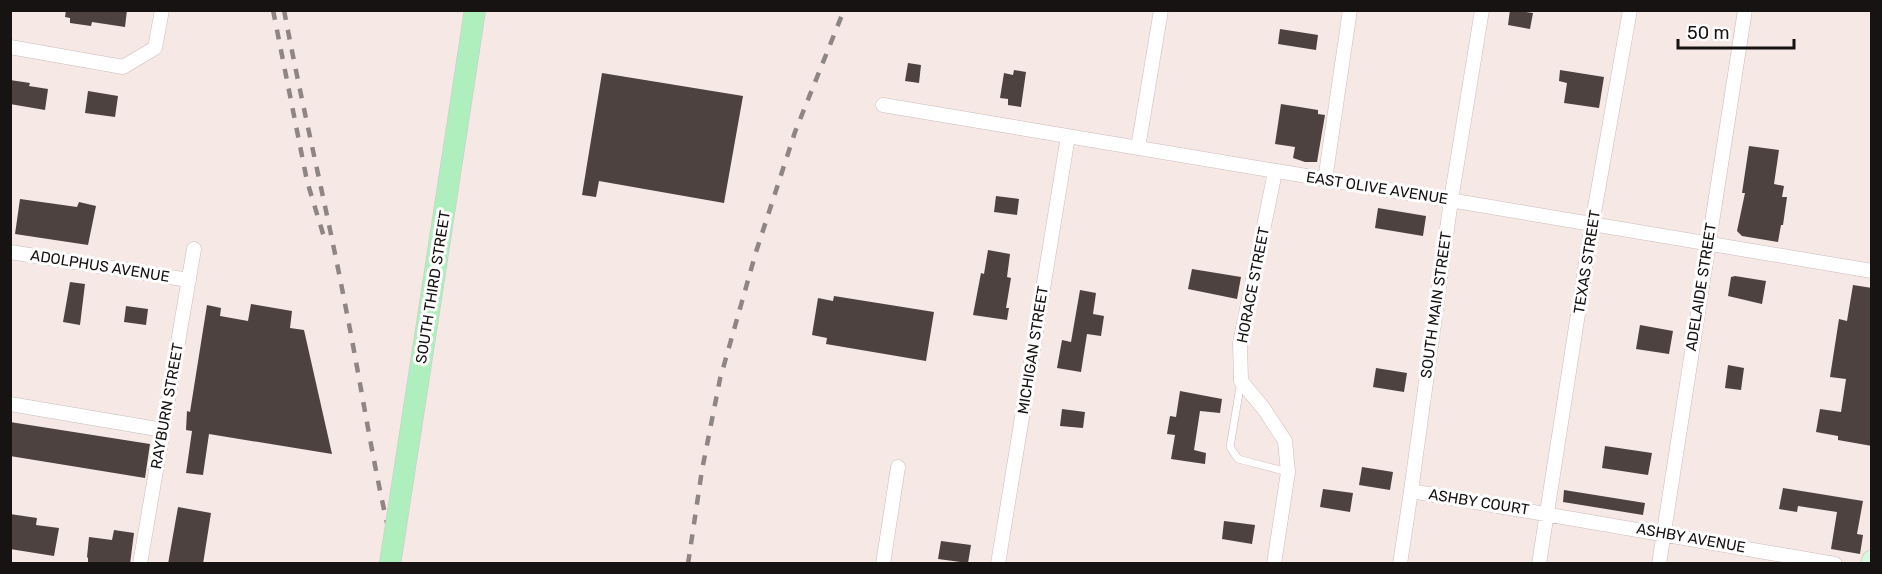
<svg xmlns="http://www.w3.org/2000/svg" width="1882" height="574" font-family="Rubik,sans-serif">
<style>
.building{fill:#4d4240}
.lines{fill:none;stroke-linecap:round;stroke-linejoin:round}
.lane-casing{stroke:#cabcba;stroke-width:8}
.street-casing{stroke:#cabcba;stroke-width:15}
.secondary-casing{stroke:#cabcba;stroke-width:21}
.primary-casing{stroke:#cccbcb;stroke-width:22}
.lane{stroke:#fff;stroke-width:7}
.street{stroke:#fff;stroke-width:14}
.secondary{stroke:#d7f7de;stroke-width:20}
.primary{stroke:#afeebd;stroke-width:21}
.rail{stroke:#8f8684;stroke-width:4.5;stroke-dasharray:10 10;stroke-linecap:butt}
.primary-bridge-casing{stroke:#cccbcb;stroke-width:22;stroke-linecap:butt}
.primary-bridge{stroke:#afeebd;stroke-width:21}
.labels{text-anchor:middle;stroke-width:6;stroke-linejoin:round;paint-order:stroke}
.street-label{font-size:15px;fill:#171312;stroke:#fff}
</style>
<rect width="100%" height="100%" fill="#f6e8e5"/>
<path class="building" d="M66 10H127L125 27 92 22 91 26 70 23V18L65 17Z
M1510 10 1533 13 1530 29 1508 25Z
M1280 29 1318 35 1316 50 1278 44Z
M908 63 921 65 919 83 905 81Z
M1014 70 1026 72 1021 107 1008 105V99L1000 98 1004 73 1013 75Z
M1560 70 1604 77 1599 108 1564 103 1567 83 1559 81Z
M602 73 743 96 724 203 599 181 596 197 582 195Z
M10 80 30 83 29 86 48 89 45 110 10 104Z
M88 91 118 96 115 117 85 113Z
M1281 104 1318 110V114L1325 115 1317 162H1305L1293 158 1295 147 1275 144Z
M1749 146 1779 150 1774 184 1784 186 1782 197H1787L1783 225H1781L1778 242 1742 236 1737 231 1745 193H1742Z
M996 196 1019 199 1017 215 994 212Z
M20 199 77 207 79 202 96 206 88 245 15 234Z
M1378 208 1426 216 1423 236 1375 228Z
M988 250 1010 254 1007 277 1011 278 1006 308H1009L1007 320 973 315 981 273 984 274Z
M1192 269 1241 277 1237 299 1188 289Z
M1735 276 1766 281 1762 304 1728 296 1731 277Z
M70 282 85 284 80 325 63 322Z
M1853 285 1872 288V446L1838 440V436L1816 432 1820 409 1841 412 1846 379 1830 377 1839 319 1847 321Z
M1080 290 1096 293 1093 314 1104 316 1101 336 1087 334 1081 372 1057 368 1062 340 1071 342Z
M834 296 934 312 926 361 826 344 827 338 812 335 818 298 833 301Z
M251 304 292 311 290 328 304 330 332 454 209 434 203 475 186 473 192 431 186 430 187 411 190 412 207 305 221 308 220 316 248 321Z
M126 306 148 309 146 325 124 322Z
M1640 325 1673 331 1669 354 1636 349Z
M1728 365 1744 368 1741 390 1725 388Z
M1376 368 1407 373 1404 392 1373 387Z
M1180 391 1222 399 1220 413 1200 411 1194 450 1206 453 1205 464 1171 459 1175 435 1167 434 1170 416 1176 417Z
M1062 409 1085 412 1083 428 1060 426Z
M10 422 150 444 145 478 10 456Z
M1605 446 1652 453 1648 475 1602 468Z
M1362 467 1393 472 1390 490 1359 485Z
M1783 488 1863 501 1857 534 1863 535 1860 554 1831 549 1837 512 1798 506 1797 512 1779 509Z
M1323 489 1353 493 1350 512 1320 507Z
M1564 490 1645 503 1643 515 1563 502Z
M178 507 211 513 203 564H168Z
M10 514 37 518 36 525 59 528 54 556 10 549Z
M1224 521 1255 525 1252 544 1222 539Z
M114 530 134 533 130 564 88 562V558L87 557 89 537 112 540Z
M941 541 971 545 968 563 938 559Z"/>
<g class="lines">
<g class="lane-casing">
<path id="lane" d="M1241 381 1230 447 1238 459 1288 472"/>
</g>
<g class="street-casing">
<path id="street" d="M10 47 123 67 155 48 162 10
M883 105 1872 271
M1138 148 1161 10
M1325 180 1350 10
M10 252 189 280
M10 404 163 430
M1411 491 1835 564
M140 564 194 249
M883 564 898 467
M998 564 1068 136
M1274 564 1288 472 1285 441 1264 409 1241 381 1240 343 1275 172
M1400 564 1411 491 1451 200 1482 10
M1539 564 1592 224 1630 10
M1659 564 1745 10"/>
</g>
<g class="secondary-casing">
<path id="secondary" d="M1871 564 1872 560"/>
</g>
<g class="primary-casing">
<path id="primary" d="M429 311 475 10"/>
</g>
<use href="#lane" class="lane"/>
<use href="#street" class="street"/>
<use href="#secondary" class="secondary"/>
<use href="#primary" class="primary"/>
<path class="rail" d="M273 10 307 181 324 237
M284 10C303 111 327 209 346 309 363 394 375 480 397 564
M688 564 702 470 720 379 756 252 795 132 844 10"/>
<g class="primary-bridge-casing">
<path id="primary-bridge" d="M390 564 429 311"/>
</g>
<use href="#primary-bridge" class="primary-bridge"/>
</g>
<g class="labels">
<g class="street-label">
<text transform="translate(1377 188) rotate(9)" y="5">EAST OLIVE AVENUE</text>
<text transform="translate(1587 262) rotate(-81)" y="5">TEXAS STREET</text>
<text transform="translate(100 266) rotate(9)" y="5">ADOLPHUS AVENUE</text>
<text transform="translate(1253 285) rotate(-79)" y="5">HORACE STREET</text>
<text transform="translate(433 287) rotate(-81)" y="5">SOUTH THIRD STREET</text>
<text transform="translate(1701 287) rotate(-81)" y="5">ADELAIDE STREET</text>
<text transform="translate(1436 305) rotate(-82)" y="5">SOUTH MAIN STREET</text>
<text transform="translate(1033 350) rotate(-81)" y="5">MICHIGAN STREET</text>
<text transform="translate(167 406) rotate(-80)" y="5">RAYBURN STREET</text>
<text transform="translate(1479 502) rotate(9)" y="5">ASHBY COURT</text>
<text transform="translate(1691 538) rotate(10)" y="5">ASHBY AVENUE</text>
</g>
</g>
<rect width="1882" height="574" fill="none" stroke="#171312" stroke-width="24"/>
<path d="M1678 39v9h116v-9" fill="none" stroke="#171312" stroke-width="3"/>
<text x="1687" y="39" font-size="18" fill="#171312" stroke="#ffffff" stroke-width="4.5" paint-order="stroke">50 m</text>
</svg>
